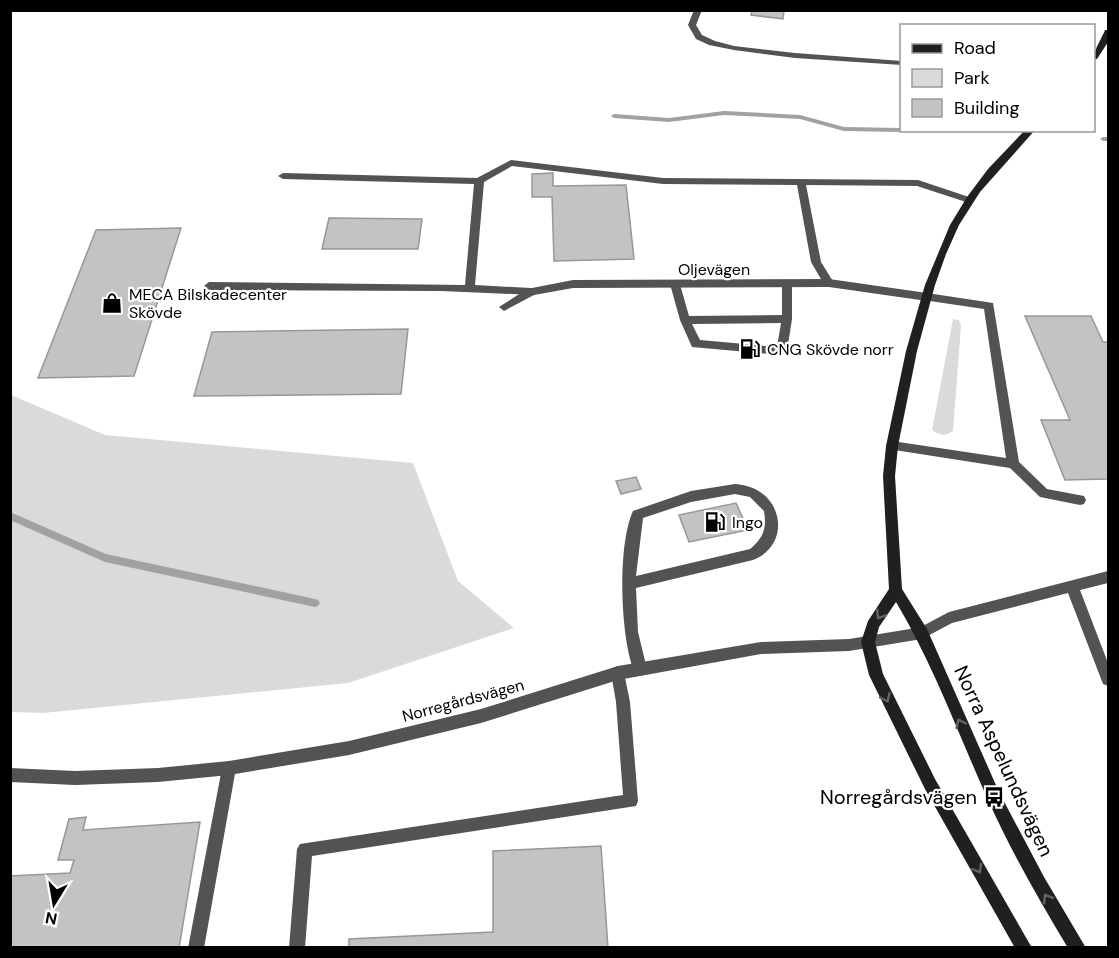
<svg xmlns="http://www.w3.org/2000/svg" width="1119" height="958" font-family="'DM Sans',sans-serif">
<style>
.green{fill:#dadada}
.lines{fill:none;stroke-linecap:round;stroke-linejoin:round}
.stream{fill:#a1a1a1;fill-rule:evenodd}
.building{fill:#c3c3c3;stroke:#979797;stroke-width:1.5}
.lane{fill:#535353;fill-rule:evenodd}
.street{fill:#535353;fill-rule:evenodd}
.secondary{fill:#202020;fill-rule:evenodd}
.oneway{stroke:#636363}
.labels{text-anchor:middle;stroke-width:4.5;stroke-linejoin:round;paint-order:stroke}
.street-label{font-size:16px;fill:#000;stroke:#fff}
.poi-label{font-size:16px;fill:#000;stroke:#fff;text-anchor:start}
.near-street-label{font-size:20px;fill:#000;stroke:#fff}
.near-poi-label{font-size:20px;fill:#000;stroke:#fff;text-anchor:end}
</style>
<rect width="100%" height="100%" fill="#fff"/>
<path class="green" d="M953 319 959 320 961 326 953 431C944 437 940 435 932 430Z
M11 395 105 435 413 463 458 581 514 628 348 683 43 713 11 712Z"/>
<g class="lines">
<path class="stream" d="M724 111 800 115 844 127 902 128V130H905L902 132 844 131 800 119 724 115 669 122 614 118 611 116 614 114 669 118Z
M1108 137V141H1103L1100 139 1103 137Z
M10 512 106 554 315 599 318 600 320 603 318 606 315 607 105 562 10 520Z"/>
</g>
<path class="building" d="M752 10H784L783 19 751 15Z
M553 173V186L626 185 634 259 554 261 552 197H532V174Z
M329 218 422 219 418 249H322Z
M181 228 134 376 38 378 96 230Z
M1025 316H1091L1103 342H1108V479L1065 480 1041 420H1070Z
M408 329 401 394 194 396 212 332Z
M636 477 641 489 621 494 616 481Z
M736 503 748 530 689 542 679 515Z
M86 817 83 830 200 822 179 948H10V876L70 873 74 860H58L69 819Z
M601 846 608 948H349V939L493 932V851Z"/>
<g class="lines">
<path class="lane" d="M694 10H702L696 25 702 35 715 41 734 46 795 53 902 61V65L795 58 734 50 709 45 696 39 688 25Z
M511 160 663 178 918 180 972 198 974 200 969 203 917 186 806 185 821 262 834 283 829 287 825 286 811 262 797 185 663 184 512 166 484 182 475 285 531 288 536 292 535 295 441 291 209 290 204 286 209 282 465 285 474 184 283 179 278 176 283 173 477 178Z
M787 279 792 283V319L787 351 782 355 692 347 680 320 670 284 675 280 679 281 689 316 782 315V283ZM781 323 777 347 700 340 692 324Z
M927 293 993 303 1019 462 1047 489 1084 496 1086 500 1084 504 1080 505 1040 497 1010 468 888 449 886 446 888 443 892 441 1006 458 984 309 923 300 922 297 923 294Z
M735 484C784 487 793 545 753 560L636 588 638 632 647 669 645 674 640 676 635 674C620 639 617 546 633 511L691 491ZM735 494 750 497 764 511C767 529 763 538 750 549L636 576 643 518 691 502Z
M1108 571V583L1080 590 1108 663V686L1103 684 1068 593 952 623 922 639 917 637 915 633 917 629 949 612Z
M618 666 623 668 630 702 638 801 636 806 312 856 305 948H289L297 849 300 844 623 795 616 702 611 673 613 668Z
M229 761 234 763 236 768 204 948H188L222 768 224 763Z"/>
<path class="street" d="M829 279 927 293 932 297 927 301 829 287 573 288 534 295 504 311 499 307 527 289 573 280Z
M922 627 927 629 929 633 927 637 922 639 849 651 761 654 618 680 481 723 349 755 229 775 158 782 75 785 10 782V768L75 771 158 768 229 761 349 741 481 709 618 666 761 642 849 639Z"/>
<path class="secondary" d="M1105 30H1108V42L1097 59H1094C1094 49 1101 40 1105 30Z
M1025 130H1035L980 192 959 225 946 254 935 285 917 351 898 446 895 476 902 589 927 629 999 792 1044 877 1086 948H1068C1039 900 1011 851 988 800 958 733 933 664 896 602L879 627 875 642 883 674 935 779 1032 948H1015L925 789 869 675 861 642 868 621 889 589 883 476 886 446 906 351 925 285 950 225 967 197 988 169Z"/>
</g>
<defs><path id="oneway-chevron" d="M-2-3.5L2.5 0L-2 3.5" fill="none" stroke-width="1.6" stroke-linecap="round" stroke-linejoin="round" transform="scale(1.5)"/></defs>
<g class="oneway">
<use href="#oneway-chevron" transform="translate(880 615) rotate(123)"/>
<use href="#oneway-chevron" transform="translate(886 698) rotate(65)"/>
<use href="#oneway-chevron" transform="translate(960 723) rotate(-115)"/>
<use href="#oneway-chevron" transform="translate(978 869) rotate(59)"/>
<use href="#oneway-chevron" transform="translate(1047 898) rotate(-122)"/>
</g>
<defs>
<g id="shop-bare" transform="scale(1.62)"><path d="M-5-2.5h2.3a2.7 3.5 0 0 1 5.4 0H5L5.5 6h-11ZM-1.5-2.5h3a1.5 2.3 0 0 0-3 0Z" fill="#000" stroke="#fff" stroke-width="2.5" paint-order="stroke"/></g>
<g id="fuel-bare" transform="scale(1.62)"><path d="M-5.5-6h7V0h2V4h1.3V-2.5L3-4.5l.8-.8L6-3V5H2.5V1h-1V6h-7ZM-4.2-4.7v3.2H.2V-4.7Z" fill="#000" stroke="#fff" stroke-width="2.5" paint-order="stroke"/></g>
<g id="bus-bare" transform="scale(1.62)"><path d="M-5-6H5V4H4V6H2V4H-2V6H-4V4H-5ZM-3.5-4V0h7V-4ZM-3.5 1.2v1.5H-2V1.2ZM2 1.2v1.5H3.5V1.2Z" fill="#000" stroke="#fff" stroke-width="2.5" paint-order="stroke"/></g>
</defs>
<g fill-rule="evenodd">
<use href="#shop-bare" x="112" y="303"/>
<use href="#fuel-bare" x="750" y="349"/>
<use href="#fuel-bare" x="715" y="522"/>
<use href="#bus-bare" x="994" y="797"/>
</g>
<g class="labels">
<g class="street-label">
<text x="714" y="275">Oljevägen</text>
<text transform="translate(463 700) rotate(-15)" y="6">Norregårdsvägen</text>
</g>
<g class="poi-label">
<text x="129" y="300">MECA Bilskadecenter<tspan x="129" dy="18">Skövde</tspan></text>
<text x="767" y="355">CNG Skövde norr</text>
<text x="732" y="528">Ingo</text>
</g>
<g class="near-street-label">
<text transform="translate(1004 761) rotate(65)" y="7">Norra Aspelundsvägen</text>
</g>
<g class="near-poi-label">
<text x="977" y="804">Norregårdsvägen</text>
</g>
</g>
<rect width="1119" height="958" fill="none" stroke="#000000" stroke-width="24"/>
<rect x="900" y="24" width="195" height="108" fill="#ffffff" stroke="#999999" stroke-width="1.5"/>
<rect x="912" y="44" width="30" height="9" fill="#202020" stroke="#999999" stroke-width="1.5"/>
<text x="954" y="54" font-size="18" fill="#000000">Road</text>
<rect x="912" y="69" width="30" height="18" fill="#dadada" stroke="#999999" stroke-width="1.5"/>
<text x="954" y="84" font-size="18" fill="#000000">Park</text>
<rect x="912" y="99" width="30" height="18" fill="#c3c3c3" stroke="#999999" stroke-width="1.5"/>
<text x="954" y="114" font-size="18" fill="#000000">Building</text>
<g transform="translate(54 904) rotate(191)" stroke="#ffffff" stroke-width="4.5" paint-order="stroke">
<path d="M0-4.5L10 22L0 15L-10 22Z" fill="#000000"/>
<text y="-9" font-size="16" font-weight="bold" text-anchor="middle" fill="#000000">N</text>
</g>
</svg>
